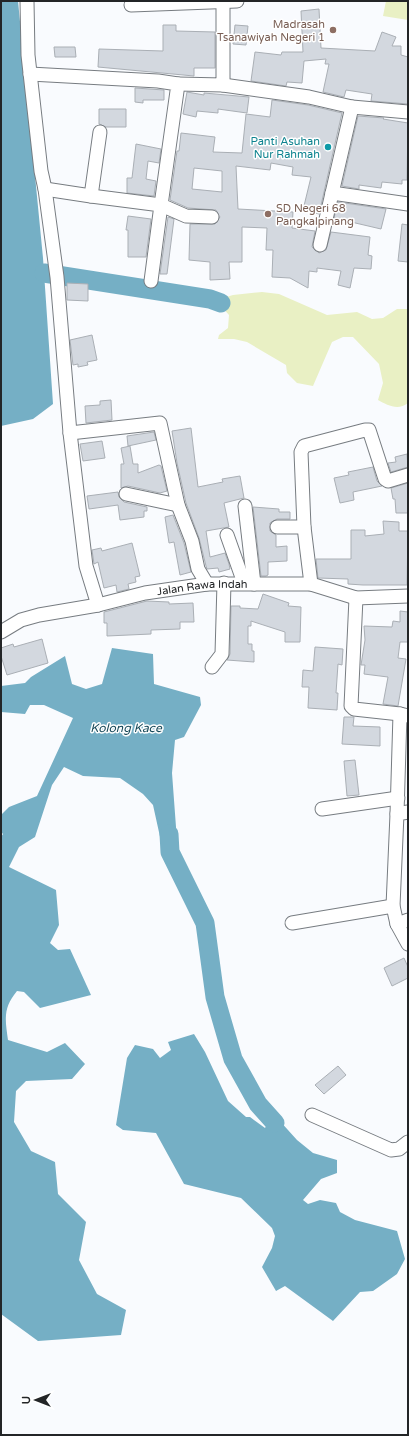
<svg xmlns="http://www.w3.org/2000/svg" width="409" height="1436" font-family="'Varela Round',sans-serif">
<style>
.green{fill:#e9f0c4}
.water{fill:#75afc5}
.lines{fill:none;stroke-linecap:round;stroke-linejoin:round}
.river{stroke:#75afc5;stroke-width:19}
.building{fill:#d3d8df;stroke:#aaafb5;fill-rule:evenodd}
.minor-casing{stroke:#777c81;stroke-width:15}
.minor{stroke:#fff;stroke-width:13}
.education-dot{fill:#8d6e63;stroke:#fff;stroke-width:1.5}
.culture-dot{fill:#0f9aa8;stroke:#fff;stroke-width:1.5}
.labels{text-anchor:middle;stroke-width:3;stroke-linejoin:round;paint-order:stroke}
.education-label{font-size:11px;fill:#785e54;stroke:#fff;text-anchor:end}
.culture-label{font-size:11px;fill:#0d838f;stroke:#fff;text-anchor:end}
.street-label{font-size:11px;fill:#232527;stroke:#fff}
.water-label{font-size:12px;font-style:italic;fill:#174959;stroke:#fff}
</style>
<rect width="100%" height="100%" fill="#f9fbfe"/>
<path class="green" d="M386 1H408V20L383 16Z
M262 292 279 294 327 315 357 312 372 319 383 318 397 309H408V403C398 411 387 405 378 400L383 383 379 364 353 337H343L332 342 313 386 297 383 287 373 286 365 247 342 234 339H218L219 335 228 328 229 315 220 305 223 298 233 295Z"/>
<path class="water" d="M1 1H18L43 258 53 404 33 419 1 426Z
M112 648 153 654 154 684 200 697 201 705 184 737 175 740 172 773 178 854 166 864 153 805 143 794 120 778 83 776 64 767 52 785 35 837 19 847 9 867 56 890 59 925 50 943 58 950 70 949 91 995 40 1008 24 992 17 991C3 1008 5 1019 8 1040L47 1052 65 1043 85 1064 72 1079 26 1081 16 1091 14 1122 31 1151 55 1162 58 1194 86 1222 79 1260 97 1294 126 1310 121 1335 38 1341 1 1314V837L3 834 1 832V815L9 807 37 796 73 718 44 705H30L25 714 1 712V686L25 683 31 677 65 656 72 684 86 689 102 684Z
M194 1034 205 1052 228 1101 246 1117H250L265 1128 268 1123 254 1111 260 1099 297 1140 313 1153 337 1160V1173L321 1179 303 1200 308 1204 320 1200 336 1203 340 1212 355 1220 397 1231 405 1259 397 1274 373 1291 360 1292 333 1321 285 1286 276 1291 262 1267 272 1248 275 1236 272 1228 241 1198 184 1184 156 1133 123 1130 116 1125 127 1058 135 1045 153 1049 160 1058 171 1050 168 1042Z"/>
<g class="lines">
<path class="river" d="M44 273 210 299 221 303
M169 834 170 852 205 923 215 997 233 1059 258 1104 275 1123"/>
</g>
<path class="building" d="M319 9 321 48 375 51 382 32 396 37 392 46H401V55L408 57V104L371 101 372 94 346 90 344 97 323 92 329 64H325L326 59 304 61 302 83 287 82 286 86 251 81 255 52 281 55 282 52H303L301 11Z
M163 25H176V31L215 32V68H194V76L98 67 99 49 163 51Z
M235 25 248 26 246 45 233 44Z
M54 47H75L76 57H55Z
M135 88 164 90V100H143V103L135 102Z
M187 92 204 95V93L249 97 247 113 218 109V113L197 111 196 117 183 114Z
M272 100 308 105 342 113 319 214 303 210 311 177 292 175 293 167 271 163 270 170 236 166 238 209 293 212 292 228 315 231 312 247 319 253 326 250 331 232 370 237 368 255 372 256 371 269 354 268 350 288 338 285 341 271 317 268V272L309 271 308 288 290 278 272 277 273 250H266L267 228 242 227V262H229L230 279 210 280V262L189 260 190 224H215L220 217 216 210 188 208 170 200 177 151H179L181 133 215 137 213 152 242 153 246 114 270 117ZM194 168 222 171V192L192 189Z
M99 109H126V127H106L99 124Z
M358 116 384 118 383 119 408 123 407 180H402V184L382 182 381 188 359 185V189L342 186Z
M136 144 161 149 159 163 148 161 146 179 156 181 154 196 127 193V178H132Z
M338 202 386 209 381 229 334 218Z
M128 216 151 219 146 257H128V230H126Z
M168 217 174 219 167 274H160Z
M402 224 408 225V262L398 261Z
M67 283 88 284V301L67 300Z
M92 335 97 360 87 362 88 365 78 367V364L73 365 70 340Z
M111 400 112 420 86 423 85 406 100 405V401Z
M191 428 198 487 223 482 222 479 240 476 244 498 224 503 229 527 206 531 210 557 225 553 229 564 230 569 219 572 218 568 207 569 206 566 199 538 186 503 177 463 172 431Z
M154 432 156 440 128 446 127 436Z
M102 441 105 458 83 461 80 444Z
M130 446 133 464H138V473L159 465 161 466 167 491 160 493 128 486 121 488V464H124L121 448Z
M407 454 408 467 391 472 388 463 396 462 395 457Z
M373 467 377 481 382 486 353 492 354 500 340 503 334 478 349 475 348 472Z
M408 483V513H396L395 499H393L391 488Z
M118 492 119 497 124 502 147 507V511H144V517L120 520 118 505 89 509 87 496Z
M253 507 279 509V512H290V519H277L270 523V531L276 535V547L287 546V561L268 562V575L266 576H261Z
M173 515 184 543 191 572 180 575 174 542 169 543 165 517Z
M383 521 399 522V531H408L407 585H363L348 584V579L318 578 316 559H351V530H365V536L384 534Z
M132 543 140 576 135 577 136 582 128 584 129 589 117 592 116 585 104 588 98 562 94 564 92 550 101 548 102 551Z
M263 594 289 603 288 606 301 607 300 642H285V632L251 621V626H248V644H252V651H254V662L227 660 230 654 231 606H240V608L258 609Z
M147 601 169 602V604L193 603 194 622H180V629L151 630V634L107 636V623H104V612Z
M400 611 408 612V642H400L398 658 406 659 398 706 383 704 388 677 364 674 365 665H361L365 640 364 626 392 627 393 621 400 622Z
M42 639 48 663 7 675 1 656V648L13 644 14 647Z
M315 647 343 649 342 665 338 664 336 693H338L337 710 308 708 309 687H302L303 670 313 671Z
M344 717H354L353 726 380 727V746L342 744Z
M355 760 359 795 347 796 344 761Z
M404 958 408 967V978L392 986 384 968Z
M338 1066 346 1075 324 1094 315 1085Z"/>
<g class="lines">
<g class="minor-casing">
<g id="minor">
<path d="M27 1 28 55 41 171 45 189 57 277 70 433 86 566 98 605"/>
<path d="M131 5 237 1"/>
<path d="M30 74 158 81 178 84 161 205 186 216 212 217"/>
<path d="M178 84 223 85V1"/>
<path d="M223 85 309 97 352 107 408 112"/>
<path d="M45 189 91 196 161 205 151 281"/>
<path d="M332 193 408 204"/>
<path d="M91 196 100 132"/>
<path d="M320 245 352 107"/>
<path d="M70 433 160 423 178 505 192 541 198 569 207 584"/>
<path d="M126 494 178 505"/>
<path d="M245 506 254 584"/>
<path d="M277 527H304"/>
<path d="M227 535 244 583"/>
<path d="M311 584 304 527 301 452 304 446 365 430H369L385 479 388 481 408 475"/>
<path d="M356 598 351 706 354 709 400 714"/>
<path id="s1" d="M1 632 21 620 39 615 98 605 145 593 207 584H311L356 598 408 596"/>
<path d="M212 667 222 654 224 583"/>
<path d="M322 809 398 798"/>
<path d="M408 812 397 814 393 906 397 924 408 920"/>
<path d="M397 814 400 714 408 716"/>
<path d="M292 923 393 906"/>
<path d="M397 924 408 944"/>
<path d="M312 1115 391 1150 399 1149 408 1142"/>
</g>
</g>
<use href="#minor" class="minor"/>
</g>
<g class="education-dot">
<circle cx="333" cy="30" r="4"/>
<circle cx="268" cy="214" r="4"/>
</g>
<circle class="culture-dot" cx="328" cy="147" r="4"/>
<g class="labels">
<g class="education-label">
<text x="325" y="28">Madrasah<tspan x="325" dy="13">Tsanawiyah Negeri 1</tspan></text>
<text x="276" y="212" text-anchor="start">SD Negeri 68<tspan x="276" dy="13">Pangkalpinang</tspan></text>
</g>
<g class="culture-label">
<text x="320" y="145">Panti Asuhan<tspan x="320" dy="13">Nur Rahmah</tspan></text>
</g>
<g class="street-label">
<text dy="4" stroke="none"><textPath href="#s1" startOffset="208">Jalan Rawa Indah</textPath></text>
</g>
<g class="water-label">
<text x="126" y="732">Kolong Kace</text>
</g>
</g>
<rect width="409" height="1436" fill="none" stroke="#232527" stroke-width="4"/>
<g transform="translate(36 1400) rotate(270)" stroke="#ffffff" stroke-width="3" paint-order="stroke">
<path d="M0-3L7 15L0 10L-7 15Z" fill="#232527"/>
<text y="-6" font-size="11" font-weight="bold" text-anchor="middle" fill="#232527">U</text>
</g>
</svg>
